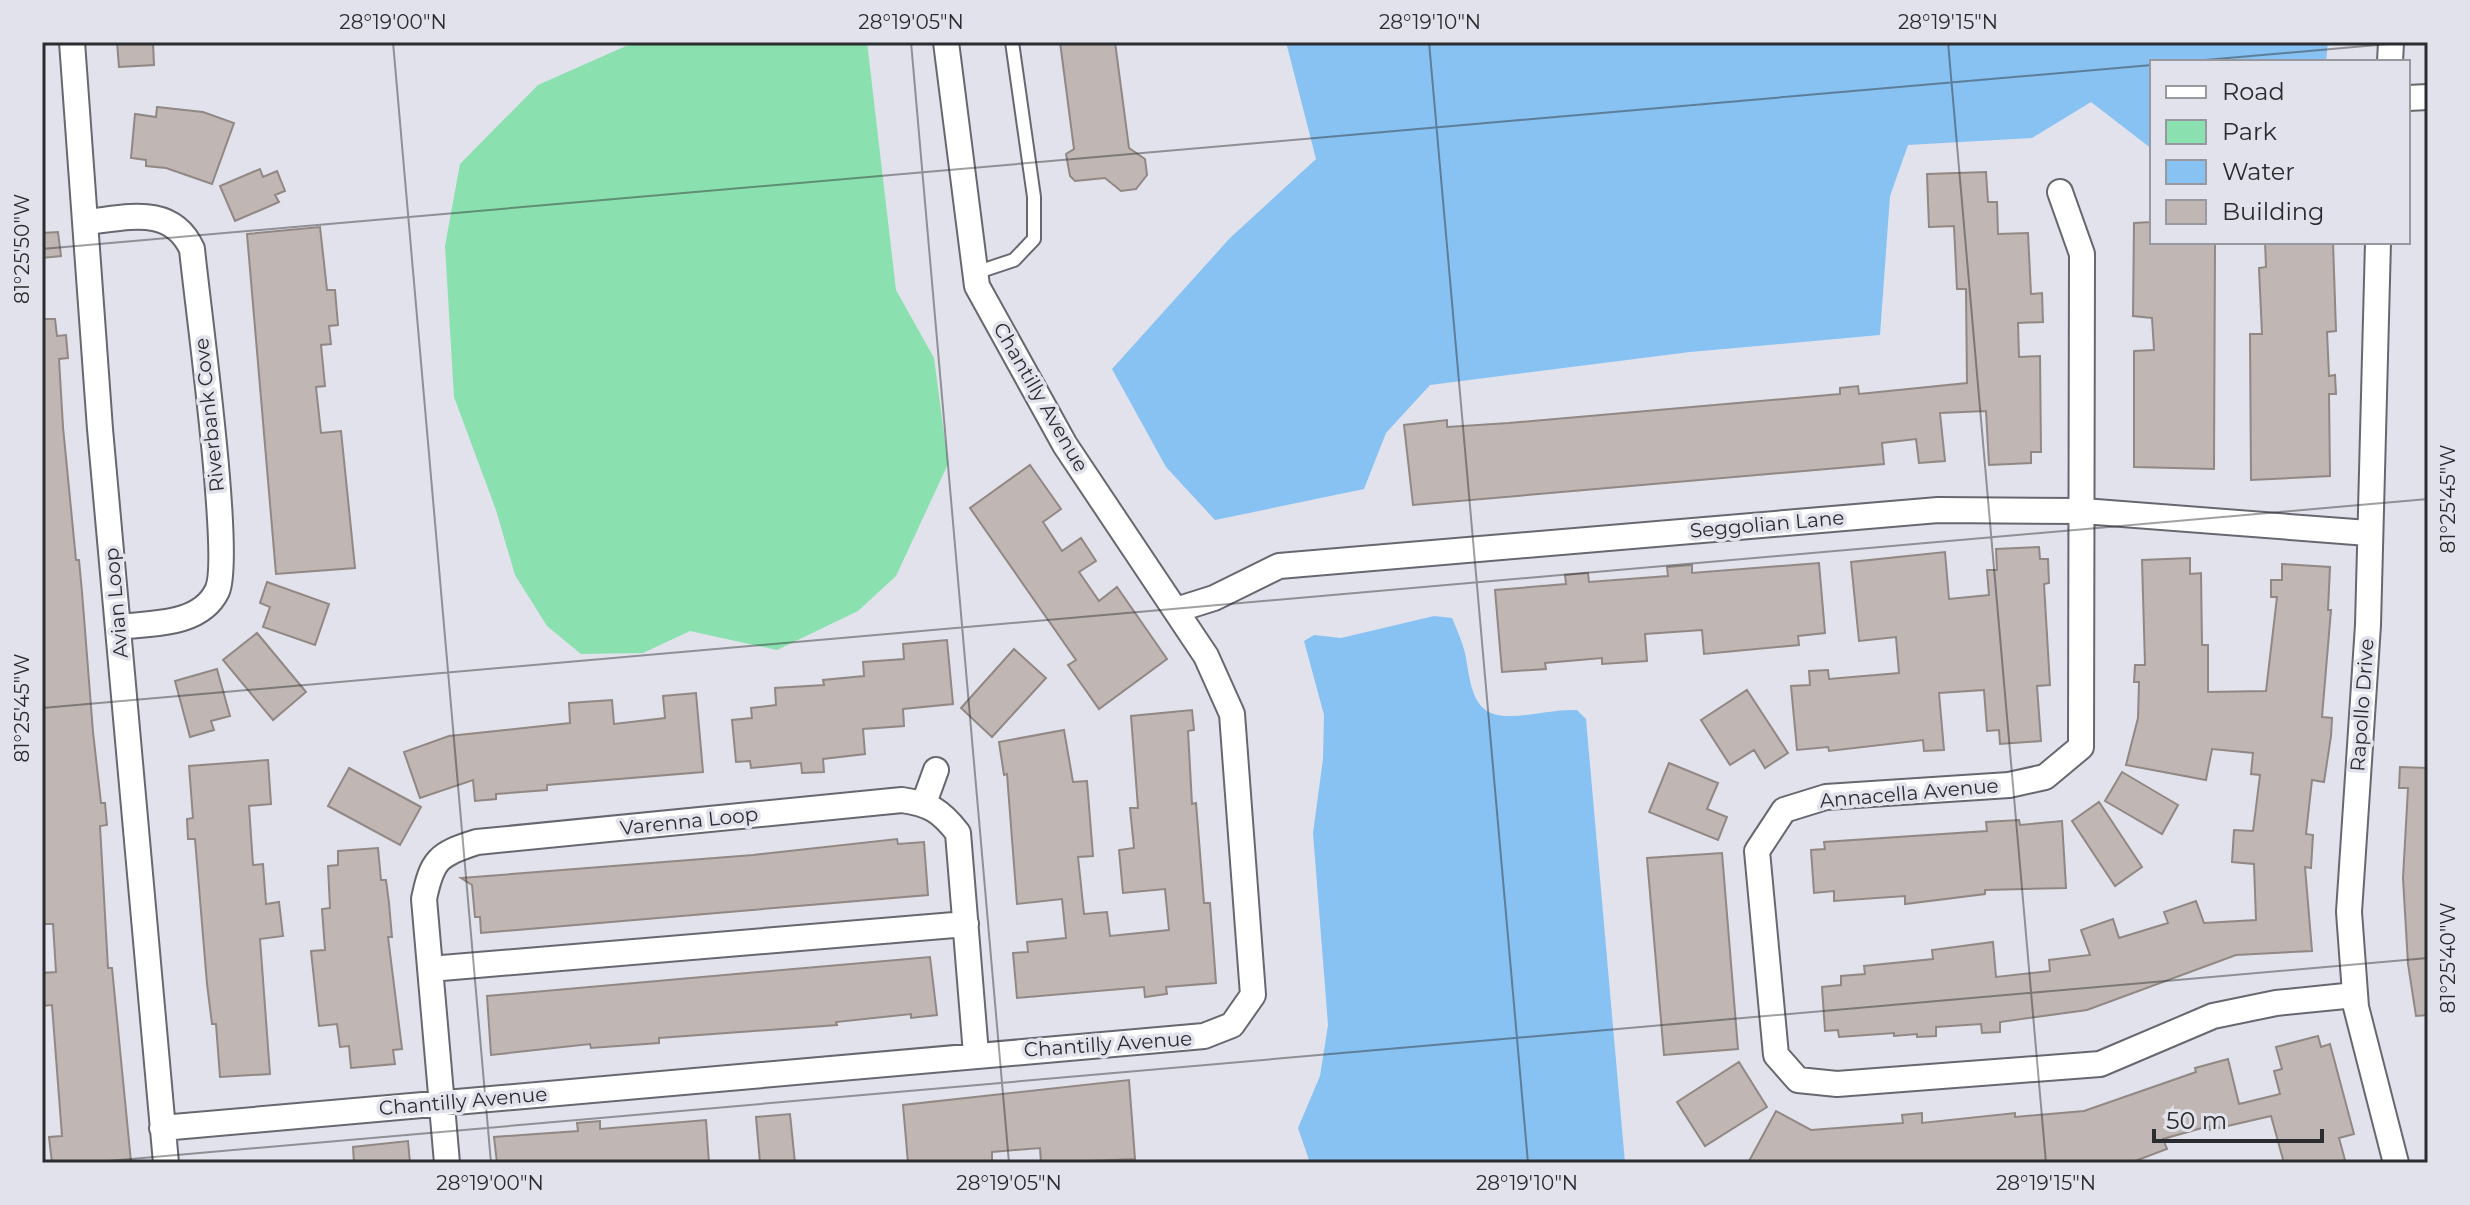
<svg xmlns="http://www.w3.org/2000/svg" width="2470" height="1205" font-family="Montserrat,sans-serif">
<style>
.green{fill:#8be0af}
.water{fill:#88c2f3}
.building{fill:#c0b6b3;stroke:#918884;stroke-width:2}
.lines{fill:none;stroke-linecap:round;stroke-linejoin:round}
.service-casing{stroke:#67686f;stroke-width:16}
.minor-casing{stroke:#67686f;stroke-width:28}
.service{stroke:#fff;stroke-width:12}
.minor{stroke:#fff;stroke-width:24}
.ticks{fill:none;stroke:#2b2c2f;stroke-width:2;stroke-opacity:0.45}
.labels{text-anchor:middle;stroke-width:7;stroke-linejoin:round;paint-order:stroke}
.street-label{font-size:20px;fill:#2b2c2f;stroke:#e1e2eb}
.neatline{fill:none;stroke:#2b2c2f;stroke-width:3}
.ticks-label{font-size:20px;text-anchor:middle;fill:#2b2c2f}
</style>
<rect width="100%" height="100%" fill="#e1e2eb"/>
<path class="green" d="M635 42H867L896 290 934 358 948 464 896 576 858 611 777 650 690 631 643 653 581 654 547 626 515 575 496 510 454 397 445 246 460 164 538 85Z"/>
<path class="water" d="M1286 42H2328L2326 62H2152V149L2091 102 2032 138 1908 145 1890 196 1880 335 1690 352 1430 385 1386 433 1364 489 1215 520 1166 467 1112 369 1230 238 1316 159Z
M1434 616 1452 618C1457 630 1462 641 1465 653 1471 681 1470 717 1509 716 1532 716 1554 709 1577 710L1586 719 1625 1163H1310L1298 1128 1320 1076 1328 1025 1313 833 1323 759 1324 715 1304 641 1314 635 1341 638Z"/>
<path class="building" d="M117 42H153L154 65 119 67Z
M1060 42H1115L1129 148 1145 159 1147 175 1136 189 1121 191 1105 178 1075 181 1070 176 1066 154 1074 149Z
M157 107 203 112 234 123 212 184 166 168 146 166V160L131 158 135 114 156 117Z
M260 169 263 177 277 171 285 191 275 195 279 202 235 221 220 186Z
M1986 172 1988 202H1997L1998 234 2028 233 2031 294 2042 293 2043 322 2018 323 2019 357 2040 356 2041 452H2031V463L1989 465 1986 411 1940 413 1945 461 1919 463 1916 439 1882 443 1884 464 1413 505 1404 425 1447 420V427L1509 423 1840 394V388L1858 386 1859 394 1967 383 1966 289H1957L1954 226 1929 227 1927 174Z
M2152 222V242H2215L2214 469 2134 467V351L2154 350 2152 318 2133 316 2134 223Z
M320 227 327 290H335L338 325 329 326 331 344 321 345 325 386 316 387 321 433 341 431 355 568 276 574 247 234Z
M58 232 61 256 42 258V233Z
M2265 242H2333L2336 331 2327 332 2329 376 2335 375 2336 394H2329L2330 476 2251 480 2250 334H2262L2259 268 2266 267Z
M42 319H55L57 336 66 335 68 358 59 359 63 427 76 560H79L82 592 93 732 101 803H105L107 825 100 826 108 968H112L131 1162 52 1163 49 1137 62 1136 52 1005 42 1006V973L56 972 53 924H44L42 903Z
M1030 465 1061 509 1043 522 1062 551 1081 538 1096 561 1079 572 1099 601 1117 587 1167 659 1099 709 1068 665 1076 660 970 508Z
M2039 547 2040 559H2048L2049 583 2044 584 2050 685 2037 686 2041 741 2000 744 1999 730 1987 731 1984 690 1939 693 1944 750 1924 751 1923 740 1829 751 1828 747 1797 750 1791 686 1810 685 1809 671 1828 670 1829 679 1899 673 1896 637 1859 641 1851 562 1945 552 1949 599 1989 595 1987 570H1997L1996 549Z
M2190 558V574L2201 573 2202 645H2208V692L2266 691 2277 597H2271V580H2282V564L2330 567 2328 610H2331L2322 717 2332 718 2331 736 2324 782 2312 780 2306 834 2313 835 2311 868 2305 867 2312 951 2236 955 2087 1010 2000 1022V1032L1982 1033 1981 1024 1936 1027V1036L1917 1037V1034L1894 1036V1033L1839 1037 1838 1030 1825 1031 1822 987 1841 985V976L1865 974 1864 966 1933 959 1932 950 1993 942 1996 977 2050 971 2049 960 2090 955 2081 930 2113 919 2119 938 2168 923 2164 912 2196 901 2204 923 2256 920 2254 864 2232 862 2234 830 2253 831 2260 775 2251 774 2253 753 2212 749 2206 780 2126 765 2138 718 2139 682H2134L2135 665H2145L2142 560Z
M1819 563 1825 633 1798 636 1799 645 1704 654 1702 630 1645 634 1647 661 1602 664V658L1545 663 1546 669 1502 672 1495 590 1566 584 1565 575 1588 573 1589 582 1668 576 1667 567 1692 565V573Z
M267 582 329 604 315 645 263 627 270 607 260 603Z
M257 633 306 692 273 720 223 660Z
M947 640 953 704 903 709 904 726 863 729 865 754 823 759 824 772 802 773 801 763 751 768 750 761 736 762 732 720 752 718 751 708 776 705 775 688 824 685 823 680 864 676 863 662 904 659 903 644Z
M1014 649 1046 678 992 737 961 708Z
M217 669 230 716 211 721 214 730 190 737 175 681Z
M1747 690 1788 753 1765 768 1754 750 1730 765 1701 720Z
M696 693 703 772 547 785V790L496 794V799L475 801 473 780 420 798 404 752 449 736 570 723 569 703 612 700 614 724 665 718 663 696Z
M1192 710 1194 730 1188 731 1192 804 1196 803 1204 903H1210L1216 983 1166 987 1167 994 1145 997 1144 987 1017 998 1013 953 1028 952 1027 942 1066 938 1062 899 1017 904 1007 774 1004 775 999 742 1064 730 1073 782 1087 781 1093 856 1078 857 1084 914 1107 912 1110 936 1169 930 1165 889 1123 893 1119 850 1134 848 1130 808H1138L1131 716Z
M268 760 271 804 249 806 253 865 263 864 266 904 279 902 283 936 260 939 270 1074 220 1077 216 1024H212L207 984 195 839H188L187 819 193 818 189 766Z
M1669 763 1718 783 1707 809 1727 817 1718 840 1649 812Z
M2400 767 2428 768V1015L2416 1016 2408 964 2403 878 2408 788H2399Z
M349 768 421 807 400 845 328 806Z
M2122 772 2178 805 2162 834 2105 801Z
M2099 802 2142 867 2115 886 2072 821Z
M2019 820 2020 825 2062 821 2066 888 1985 890V894L1905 904V896L1834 901V891L1814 893 1811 850 1825 849 1824 842 1987 831 1986 822Z
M897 839 898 844 924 842 928 895 481 933 480 917H475L472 885 461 878 753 855Z
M378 848 381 880H386L389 903 392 937H388L402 1049 393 1050 395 1064 351 1068 349 1046 340 1047 337 1024 319 1026 311 951 325 950 322 909 330 908 328 866 338 865V851Z
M1722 853 1738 1049 1664 1055 1647 858Z
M930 957 937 1015 911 1018V1014L836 1022 837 1025 659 1038V1043L591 1048 590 1044 491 1055 487 996Z
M2318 1036 2321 1047 2330 1044 2354 1134 2339 1138 2345 1160 2335 1163H2284L2271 1116 2210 1130 2209 1126 2163 1139 2167 1149 2130 1163H1748L1776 1111 1811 1130 1903 1123 1902 1115 1922 1113V1123L2015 1113V1117L2084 1111 2196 1072 2195 1068 2228 1059 2239 1104 2280 1094 2274 1071 2282 1069 2276 1047Z
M1739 1062 1767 1107 1705 1146 1677 1102Z
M1129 1080 1135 1159 1041 1163 1040 1148 992 1152V1161L908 1163 903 1105Z
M790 1114 795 1163H760L756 1117Z
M706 1120 709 1163H497L494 1137 578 1131 577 1123 600 1121V1129Z
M408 1141 410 1163H354L353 1147Z"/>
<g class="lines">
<g class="service-casing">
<path id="service" d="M975 273 1014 260 1034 239V197L1012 42"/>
</g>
<g class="minor-casing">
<path id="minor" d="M72 42 100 429 166 1163
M2390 62 2391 42
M2408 98 2428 97
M2060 192 2082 254 2081 747 2045 777 2009 785 1826 797 1784 810 1757 851 1776 1055 1798 1080 1837 1084 2100 1064 2213 1016 2276 1003 2355 995
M85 222C127 218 171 204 192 249 197 302 233 559 217 591 200 626 151 623 118 627
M2378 242 2368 625 2349 912 2356 1007 2396 1163
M1176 610 1214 598 1279 566 1938 510 2083 511 2368 533
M924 803 936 770
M430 969 966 924
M162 1128 1204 1036 1232 1025 1253 995 1232 714 1206 656 1065 445 977 286 946 42
M447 1163 424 899C432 860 438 854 477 842L902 800C930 804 941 811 958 833L976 1054"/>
</g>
<use href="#service" class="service"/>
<use href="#minor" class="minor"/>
</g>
<path class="ticks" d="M393 42 491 1163M911 42 1009 1163M1429 42 1528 1163M1948 42 2046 1163M2182 62 2411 42M42 249 2152 65M42 708 2428 499M86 1163 2428 958"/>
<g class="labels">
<g class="street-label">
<text transform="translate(1041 397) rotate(60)" y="7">Chantilly Avenue</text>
<text transform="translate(209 415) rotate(-96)" y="7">Riverbank Cove</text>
<text transform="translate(1767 524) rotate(-5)" y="7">Seggolian Lane</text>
<text transform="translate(116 603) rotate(-95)" y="7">Avian Loop</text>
<text transform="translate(2362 705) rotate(-86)" y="7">Rapollo Drive</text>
<text transform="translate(1909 793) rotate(-5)" y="7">Annacella Avenue</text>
<text transform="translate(689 821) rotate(-6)" y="7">Varenna Loop</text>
<text transform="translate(1108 1044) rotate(-4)" y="7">Chantilly Avenue</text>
<text transform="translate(463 1101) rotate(-5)" y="7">Chantilly Avenue</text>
</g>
</g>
<rect width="2470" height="1205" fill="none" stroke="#e1e2eb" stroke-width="88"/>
<rect x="2150" y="60" width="260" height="184" fill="#e1e2eb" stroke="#9899a0" stroke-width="2"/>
<rect x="2166" y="86" width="40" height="12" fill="#ffffff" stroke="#9899a0" stroke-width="2"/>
<text x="2222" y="100" font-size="24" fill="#2b2c2f">Road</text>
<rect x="2166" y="120" width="40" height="24" fill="#8be0af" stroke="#9899a0" stroke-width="2"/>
<text x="2222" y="140" font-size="24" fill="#2b2c2f">Park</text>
<rect x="2166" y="160" width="40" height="24" fill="#88c2f3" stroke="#9899a0" stroke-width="2"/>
<text x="2222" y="180" font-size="24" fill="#2b2c2f">Water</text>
<rect x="2166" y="200" width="40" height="24" fill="#c0b6b3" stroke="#9899a0" stroke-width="2"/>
<text x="2222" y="220" font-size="24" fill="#2b2c2f">Building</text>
<path d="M2154 1129v12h168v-12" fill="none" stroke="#2b2c2f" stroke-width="4"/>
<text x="2166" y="1129" font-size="24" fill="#2b2c2f" stroke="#e1e2eb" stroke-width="6" paint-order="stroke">50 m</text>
<rect x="44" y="44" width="2382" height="1117" class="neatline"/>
<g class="ticks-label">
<text x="393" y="29">28°19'00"N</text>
<text x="911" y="29">28°19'05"N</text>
<text x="1430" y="29">28°19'10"N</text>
<text x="1948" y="29">28°19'15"N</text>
<text transform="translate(22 249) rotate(-90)" y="7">81°25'50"W</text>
<text transform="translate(2448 499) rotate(-90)" y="7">81°25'45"W</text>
<text transform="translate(22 708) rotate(-90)" y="7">81°25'45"W</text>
<text transform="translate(2448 958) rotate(-90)" y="7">81°25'40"W</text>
<text x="490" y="1190">28°19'00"N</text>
<text x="1009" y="1190">28°19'05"N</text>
<text x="1527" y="1190">28°19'10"N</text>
<text x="2046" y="1190">28°19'15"N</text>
</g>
</svg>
